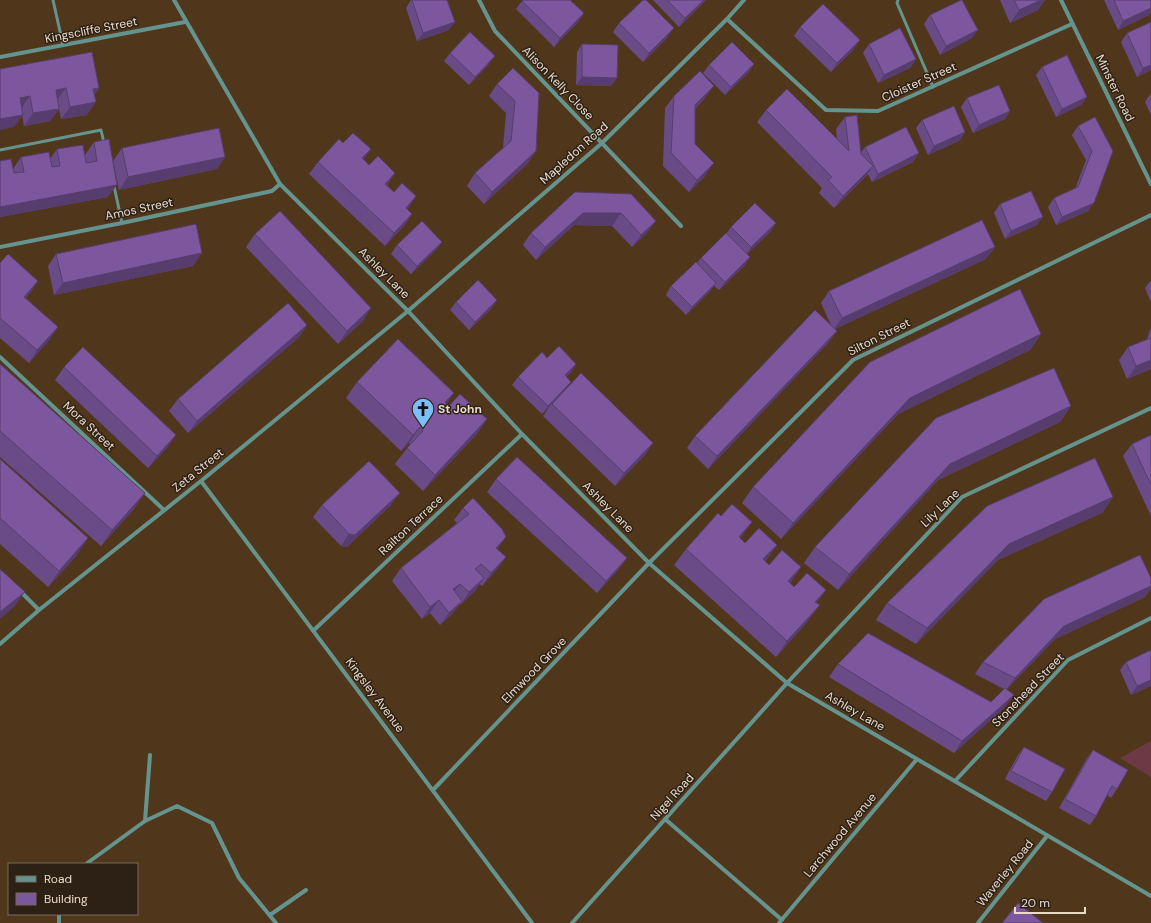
<svg xmlns="http://www.w3.org/2000/svg" width="1151" height="923" font-family="'DM Sans',sans-serif">
<style>
.green{fill:#6c3944}
.lines{fill:none;stroke-linecap:round;stroke-linejoin:round}
.lane{stroke:#65948f;stroke-width:3}
.street{stroke:#65948f;stroke-width:4}
.wall{fill:#6b4b87}
.shaded-wall{fill:#573d6e}
.building{fill:#7c579d;stroke:#573d6e}
.labels{text-anchor:middle;stroke-width:3;stroke-linejoin:round;paint-order:stroke}
.street-label{font-size:12px;fill:#eadaca;stroke:#2d2115}
.poi-label{font-size:12px;font-weight:bold;fill:#eadaca;stroke:#2d2115;text-anchor:start}
</style>
<rect width="100%" height="100%" fill="#50371b"/>
<path class="green" d="M1151 741V777L1120 758Z"/>
<g class="lines">
<path class="lane" d="M53 0 63 45
M898 0 897 3 933 87
M0 150 101 130 104 143
M114 186 122 223"/>
<path class="street" d="M174 0 280 184 408 311 522 434 649 563 787 683 1151 896
M479 0 495 31 681 226
M1061 0 1151 184
M727 19 826 110 878 111 1072 24
M0 57 185 22
M0 247 122 223 272 191 280 184
M0 357 164 510
M201 481 532 923
M20 591 39 610
M314 630 522 434
M0 644 39 610 201 481 408 311 602 143 727 19 744 0
M955 781 1068 660 1151 618
M433 790 649 563 853 360 1151 215
M665 819 782 920
M145 821 150 755
M86 864 145 821 177 806 212 823 239 878 276 923
M59 914V923
M270 915 306 890
M572 923 787 683 962 497 1151 408
M779 923 917 759
M978 923 1047 836"/>
</g>
<path class="wall" d="M411 0H447L449 30 417 41 406 8Z
M653 0H706L679 27Z
M1000 0H1045L1038 10 1010 23Z
M1104 0H1151L1149 15 1118 30Z
M522 1 584 13 578 22 554 47 516 9Z
M930 15 972 38 940 55 924 24Z
M619 23 668 37 643 62 613 32Z
M800 27 854 49 831 72 794 36Z
M1127 33 1151 70 1137 77 1121 42Z
M582 44 617 78 611 86 576 85 577 52Z
M869 44 916 59 910 68 878 83 863 53Z
M450 53 489 64 469 85 444 61Z
M754 64 748 73 725 95 703 73 709 65Z
M1042 67 1087 97 1081 105 1056 117 1036 75Z
M513 68 536 151 527 164 484 204 467 186 475 173 503 148 506 113 489 96 497 84Z
M0 69 99 88 94 95 87 115 61 119 59 109 50 121 24 126 22 115 14 127Z
M1151 93V115L1145 102Z
M674 96 705 98 695 109V144L705 176 689 192 663 166 665 108Z
M967 98 1010 111 1005 119 973 133 961 107Z
M766 110 837 139 836 129 845 117 861 152 865 147 913 162 872 182 868 174 834 208 819 193 822 188 757 122Z
M1095 117 1088 211 1056 225 1048 207 1054 198 1075 189 1086 160 1072 135 1078 126Z
M922 120 965 132 959 141 928 155 916 128Z
M94 142 108 197 0 217 13 169 21 157 50 159 57 149 85 155Z
M343 143 369 165 395 173 387 185 407 209 412 214 404 226 385 246 309 174 318 162Z
M122 148 225 157 217 169 119 190 113 161Z
M631 194 647 233 632 247 612 226 574 225 536 260 523 245 531 233Z
M1000 204 1037 225 1005 239 994 213Z
M776 223 770 232 747 254 750 257 744 266 719 290 714 286 710 291 686 315 666 295 671 286 697 263 701 258 726 234 731 227Z
M255 234 363 321 338 344 246 247Z
M442 242 436 250 411 274 391 254 397 245Z
M56 254 193 266 54 295 48 266Z
M986 259 835 329 837 331 828 343 708 469 687 448 695 436 831 325 821 303 829 291Z
M0 263 38 281 26 298 58 327 50 339 29 363 0 338Z
M1151 280V302L1145 288Z
M497 300 491 309 469 330 450 310 456 302Z
M307 325 298 338 188 433 169 411 178 399Z
M1151 327V369L1127 379 1119 360 1128 347 1147 339Z
M1041 334 1030 350 898 414 781 539 742 503 753 487Z
M547 358 576 364 571 372 566 377 567 388 653 443 644 456 615 486 543 416 550 406 542 414 512 385 518 377Z
M0 364 134 509 101 546 0 457Z
M64 367 168 447 148 468 55 380Z
M357 382 447 403 449 406 487 419 476 435 423 491 395 464 410 444 409 443 401 451 346 398Z
M1071 406 1060 422 938 480 838 590 804 563 815 547Z
M1151 435V516L1123 456 1132 444Z
M0 459 77 555 48 587 0 544Z
M496 479 627 558 618 570 597 593 487 492Z
M1113 497 1102 513 998 560 916 644 876 620 887 603Z
M322 505H391L347 547 341 546 313 517Z
M463 508 506 537 497 549 506 557 497 569 482 586 480 584 475 591 461 604H460L453 613 440 625 430 613 422 619 392 581 401 568 457 523 454 520Z
M740 539 769 565 801 567 790 583 794 587 826 590 816 603 808 621 776 657 674 565 686 549Z
M1151 578V588L1145 597 1055 639 1007 689 1005 707 954 753 829 677 838 664 991 702 1004 689 975 674 983 662Z
M1126 662 1151 686 1131 695 1120 670Z
M1024 747 1052 792 1046 801 1005 779 1018 755Z
M1093 750 1117 789 1111 798 1107 795 1096 816 1090 825 1059 808 1087 758Z"/>
<path class="shaded-wall" d="M704 0H706L679 27 685 18Z
M1041 0H1045L1038 10 1010 23 1019 10Z
M1151 8V13L1149 15 1118 30 1123 21Z
M584 13 578 22 554 47 560 38Z
M455 22 449 30 417 41 423 33Z
M674 28 668 37 643 62 649 53Z
M978 30 972 38 940 55 946 46Z
M860 40 854 49 831 72 837 63Z
M495 56 489 64 469 85 475 77Z
M916 59 910 68 878 83 884 75Z
M754 64 748 73 725 95 731 87Z
M1151 65V70L1137 77 1143 68Z
M582 77 617 78 611 86 576 85Z
M714 86 705 98 686 117 695 105Z
M66 88 57 100 56 90Z
M99 88 91 100 93 89Z
M30 96 21 109 20 98Z
M1087 97 1081 105 1056 117 1062 109Z
M96 102 87 115 61 119 70 107Z
M59 109 50 121 24 126 33 113Z
M1010 111 1005 119 973 133 979 125Z
M23 115 14 127 0 130V119Z
M965 132 959 141 928 155 934 146Z
M371 149 362 162V158Z
M536 151 527 164 484 204 492 192Z
M919 153 913 162 872 182 878 174Z
M225 157 217 169 119 190 128 177Z
M714 163 705 176 689 192 697 180Z
M873 166 864 178 834 208 843 196Z
M395 173 387 185 385 184Z
M117 185 108 197 0 217V207Z
M416 196 408 209 397 220 406 208Z
M1094 203 1088 211 1056 225 1062 217Z
M583 213H621L612 226 574 225 536 260 545 247Z
M412 214 404 226 385 246 394 233Z
M1043 217 1037 225 1005 239 1011 231Z
M656 221 647 233 632 247 641 235Z
M776 223 770 232 745 256 751 247Z
M442 242 436 250 411 274 417 266Z
M995 247 986 259 833 330 842 318Z
M202 253 193 266 54 295 63 283Z
M750 257 744 266 719 290 725 282Z
M38 281 30 293 16 309 24 297Z
M716 283 710 291 686 315 692 307Z
M497 300 491 309 469 330 475 322Z
M371 308 363 321 338 344 347 331Z
M307 325 298 338 188 433 197 421Z
M58 327 50 339 29 363 37 350Z
M837 331 828 343 708 469 717 456Z
M1041 334 1030 350 898 414 781 539 793 523 910 398Z
M1151 360V369L1127 379 1136 366Z
M576 364 571 372 559 384 565 375Z
M571 382 565 390 542 414 548 406Z
M454 393 443 409 445 402Z
M1071 406 1060 422 938 480 838 590 849 574 950 464Z
M487 419 476 435 423 491 435 475Z
M420 427 409 443 401 451 413 435Z
M176 435 168 447 148 468 157 456Z
M653 443 644 456 615 486 624 473Z
M145 493 134 509 101 546 112 530Z
M400 493 391 505 347 547 341 546 349 534Z
M1113 497 1102 513 998 560 916 644 927 628 1009 544Z
M752 522 741 538 727 553 739 537Z
M506 537 497 549 496 548Z
M88 538 77 555 48 587 59 571Z
M777 545 766 561 752 575 763 559Z
M506 557 497 569 482 586 491 573Z
M627 558 618 570 597 593 606 581Z
M801 567 790 583 788 581Z
M484 578 475 591 461 604 469 592Z
M460 584 451 596 453 589Z
M1151 586V588L1145 597 1055 639 1006 690 1015 678 1064 626Z
M826 590 814 606 815 602Z
M25 592 13 608 0 619V612Z
M439 600 430 613 422 619 430 607Z
M462 601 453 613 440 625 449 613Z
M820 605 808 621 776 657 787 641Z
M1151 680V686L1131 695 1137 686Z
M1014 695 1005 707 954 753 962 741Z"/>
<path class="building" d="M412 0H447L455 22 423 33Z
M523 0H570L584 13 560 38 522 1Z
M643 0H646L674 28 649 53 619 23Z
M667 0H704L685 18Z
M961 0H962L978 30 946 46 930 15Z
M1014 0H1041L1019 10Z
M1114 0H1151V8L1123 21Z
M823 4 860 40 837 63 800 27Z
M1151 22V65L1143 68 1127 33Z
M900 28 916 59 884 75 869 44Z
M470 32 495 56 475 77 450 53Z
M732 42 754 64 731 87 709 65Z
M582 44 618 45 617 78 582 77Z
M92 52 99 88 93 89 96 102 70 107 66 88 56 90 59 109 33 113 30 96 20 98 23 115 0 119V69Z
M1067 55 1087 97 1062 109 1042 67Z
M513 68 539 93 536 151 492 192 475 173 511 141 515 101 497 84Z
M700 71 714 86 695 105V144L714 163 697 180 671 153 674 96Z
M999 85 1010 111 979 125 967 98Z
M787 89 849 151 845 117 857 115 861 154 873 166 843 196 828 180 832 177 766 110Z
M954 106 965 132 934 146 922 120Z
M1095 117 1113 151 1094 203 1062 217 1054 198 1078 187 1092 151 1078 126Z
M906 127 919 153 878 174 865 147Z
M219 128 225 157 128 177 122 148Z
M353 133 371 149 362 158 369 165 378 156 395 173 385 184 394 192 402 183 416 196 406 208 412 214 394 233 318 162 339 139 343 143Z
M109 139 117 185 0 207V161L11 159 14 173 24 172 21 157 49 152 52 167 60 166 57 149 83 145 86 163 97 161 94 142Z
M1031 191 1043 217 1011 231 1000 204Z
M575 192 631 194 656 221 641 235 621 213H583L545 247 531 233Z
M755 203 776 223 751 247 731 227Z
M280 211 371 308 347 331 255 234Z
M982 220 995 247 842 318 829 291Z
M422 221 442 242 417 266 397 245Z
M196 224 202 253 63 283 56 254Z
M726 233 750 257 725 282 701 258Z
M8 254 38 281 24 297 58 327 37 350 0 318V263Z
M696 262 716 283 692 307 671 286Z
M478 280 497 300 475 322 456 302Z
M1020 289 1041 334 910 398 793 523 753 487 870 362Z
M288 303 307 325 197 421 178 399Z
M815 310 837 331 717 456 695 436Z
M1151 338V360L1136 366 1128 347Z
M398 339 454 393 445 402 449 406 460 394 487 419 435 475 407 448 423 431 420 427 413 435 357 382Z
M559 346 576 364 565 375 571 382 548 406 518 377 542 352 547 358Z
M83 347 176 435 157 456 64 367Z
M0 364 145 493 112 530 0 431Z
M1054 368 1071 406 950 464 849 574 815 547 936 418Z
M581 373 653 443 624 473 552 404Z
M1151 435V485L1132 444Z
M517 457 627 558 606 581 496 479Z
M1095 458 1113 497 1009 544 927 628 887 603 987 506Z
M0 459 88 538 59 571 0 518Z
M369 461 400 493 355 535 349 534 322 505Z
M473 498 502 529 506 537 496 548 506 557 491 573 481 564 475 569 484 578 469 592 460 584 453 589 462 601 449 613 439 600 430 607 401 568 469 514 463 508Z
M732 504 752 522 739 537 745 543 759 528 777 545 763 559 769 565 782 550 801 567 788 581 794 587 807 573 826 590 815 602 820 605 787 641 686 549 718 513 721 516Z
M1140 555 1151 578V586L1064 626 1015 678 983 662 1044 599Z
M0 569 25 592 0 612Z
M868 633 991 702 1005 688 1014 695 962 741 838 664Z
M1151 650V680L1137 686 1126 662Z
M1024 747 1065 769 1052 792 1011 771Z
M1093 750 1128 770 1117 789 1112 786 1096 816 1065 799Z
M1018 903 1043 923H1002Z"/>
<defs>
<g id="church-pin" transform="scale(1.15)"><path d="M0 17L-7.5 6A9.5 9.5 0 1 1 7.5 6Z" fill="#7dbef9" stroke="#2d2115"/><path d="M-1.2-6h2.4v3.5h3.3v2.4h-3.3V6h-2.4V-.1h-3.3v-2.4h3.3Z" fill="#111"/></g>
</defs>
<g fill-rule="evenodd">
<use href="#church-pin" x="423" y="409"/>
</g>
<g class="labels">
<g class="street-label">
<text transform="translate(91 30) rotate(-11)" y="4">Kingscliffe Street</text>
<text transform="translate(919 82) rotate(-24)" y="4">Cloister Street</text>
<text transform="translate(558 83) rotate(46)" y="4">Alison Kelly Close</text>
<text transform="translate(1115 88) rotate(64)" y="4">Minster Road</text>
<text transform="translate(574 153) rotate(-42)" y="4">Mapledon Road</text>
<text transform="translate(139 209) rotate(-12)" y="4">Amos Street</text>
<text transform="translate(384 273) rotate(45)" y="4">Ashley Lane</text>
<text transform="translate(879 337) rotate(-27)" y="4">Silton Street</text>
<text transform="translate(89 426) rotate(43)" y="4">Mora Street</text>
<text transform="translate(198 470) rotate(-39)" y="4">Zeta Street</text>
<text transform="translate(608 507) rotate(45)" y="4">Ashley Lane</text>
<text transform="translate(940 508) rotate(-44)" y="4">Lily Lane</text>
<text transform="translate(411 525) rotate(-43)" y="4">Railton Terrace</text>
<text transform="translate(534 670) rotate(-46)" y="4">Elmwood Grove</text>
<text transform="translate(1028 690) rotate(-46)" y="4">Stonehead Street</text>
<text transform="translate(375 695) rotate(53)" y="4">Kingsley Avenue</text>
<text transform="translate(855 711) rotate(30)" y="4">Ashley Lane</text>
<text transform="translate(672 797) rotate(-48)" y="4">Nigel Road</text>
<text transform="translate(840 835) rotate(-50)" y="4">Larchwood Avenue</text>
<text transform="translate(1005 873) rotate(-51)" y="4">Waverley Road</text>
</g>
<g class="poi-label">
<text x="438" y="413">St John</text>
</g>
</g>
<rect x="8" y="863" width="130" height="52" fill="#2d2115" stroke="#796b5d"/>
<rect x="16" y="876" width="20" height="6" fill="#65948f" stroke="#796b5d"/>
<text x="44" y="883" font-size="12" fill="#eadaca">Road</text>
<rect x="16" y="893" width="20" height="12" fill="#7c579d" stroke="#796b5d"/>
<text x="44" y="903" font-size="12" fill="#eadaca">Building</text>
<path d="M1015 907v6h70v-6" fill="none" stroke="#eadaca" stroke-width="2"/>
<text x="1021" y="907" font-size="12" fill="#eadaca" stroke="#2d2115" stroke-width="3" paint-order="stroke">20 m</text>
</svg>
